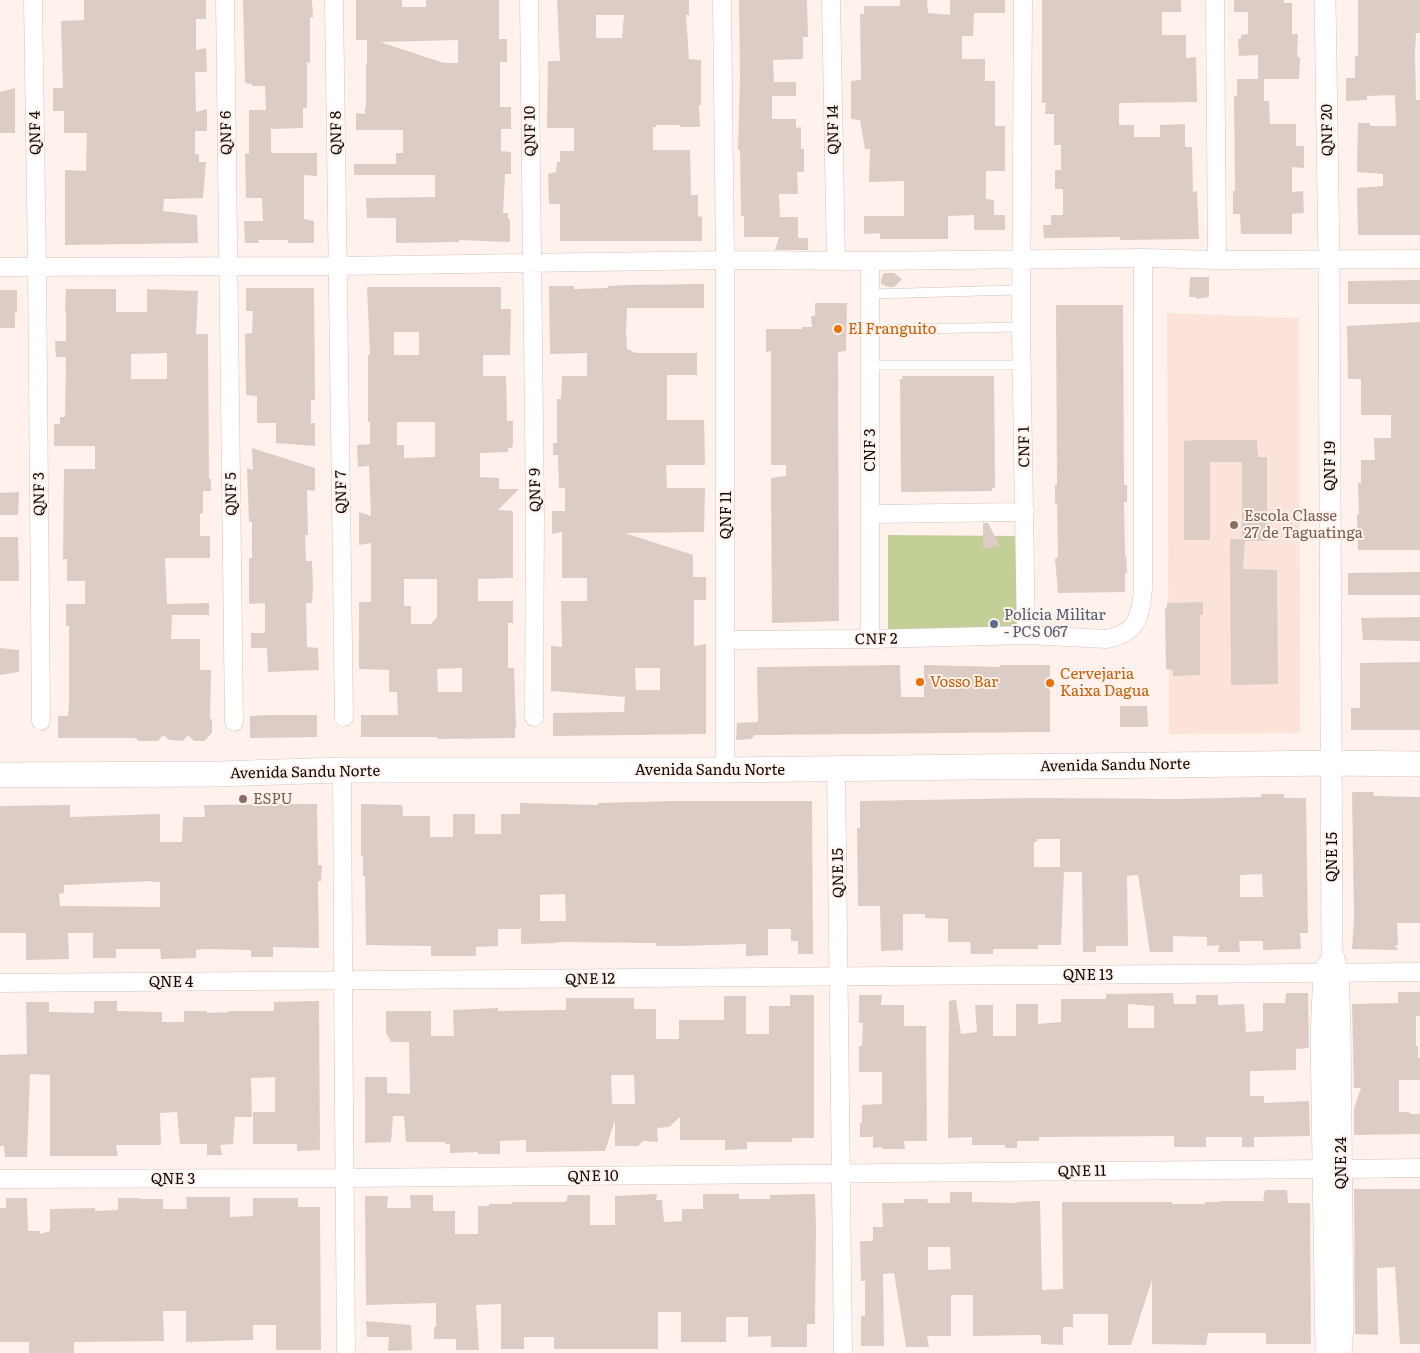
<svg xmlns="http://www.w3.org/2000/svg" width="1420" height="1353" font-family="Literata,serif">
<style>
.built{fill:#fce3d9}
.green{fill:#c2d097}
.building{fill:#dcccc5;fill-rule:evenodd}
.lines{fill:none;stroke-linecap:round;stroke-linejoin:round}
.service-casing{stroke:#d4c4bd;stroke-width:10}
.minor-casing{stroke:#d4c4bd;stroke-width:19}
.tertiary-casing{stroke:#d4c4bd;stroke-width:22}
.secondary-casing{stroke:#d4c4bd;stroke-width:26}
.service{stroke:#fff;stroke-width:9}
.minor{stroke:#fff;stroke-width:18}
.tertiary{stroke:#fff;stroke-width:21}
.secondary{stroke:#fff;stroke-width:25}
.food-dot{fill:#e8710a;stroke:#fff1ec;stroke-width:2}
.education-dot{fill:#8d6e63;stroke:#fff1ec;stroke-width:2}
.service-dot{fill:#5c6f8a;stroke:#fff1ec;stroke-width:2}
.labels{text-anchor:middle;stroke-width:4;stroke-linejoin:round;paint-order:stroke}
.street-label{font-size:15px;fill:#0f0a08;stroke:#fff1ec}
.food-label{font-size:15px;fill:#c56008;stroke:#fff1ec;text-anchor:start}
.education-label{font-size:15px;fill:#785e54;stroke:#fff1ec;text-anchor:start}
.service-label{font-size:15px;fill:#4e5e75;stroke:#fff1ec;text-anchor:start}
</style>
<rect width="100%" height="100%" fill="#fff1ec"/>
<path class="built" d="M1167 313 1299 318 1300 733 1169 734Z"/>
<path class="green" d="M888 535 1020 536 1016 635 888 637Z"/>
<path class="building" d="M84 0H206V19H196V50L206 48 207 72H195L196 112 207 109V131H195V154H199V162H206L203 198 164 199 163 211 197 215 198 243 65 245V170L86 171 87 133H64V111H53V88H63L61 21 84 20Z
M243 0H312L313 18 310 17V63L307 62V108H303V128L271 129V153H317V176L304 175V219L314 221V243H288V240H258L259 243H245L244 221H263L262 198H246L245 153 249 154V110H266L265 86H252V84L245 83Z
M356 0H402V7H426V0H499V39H507V62H500V107H511V129H501V151L511 152V174H505L503 213H508V219H510V242L459 240V242L396 243V218H367L366 198 435 197V175H354V164H396V153H403V130H356V113L365 114V108H366V64H367V40H356ZM458 40V63H444L380 42Z
M557 0H689V15H686L689 59 701 60V105H699L700 127H680V125H656V127H653V150H690L691 195H698V216L702 217V241H560V204H549L548 174 556 172 557 162H560V151H574V128H547L548 61H560ZM596 15H624L622 38H596Z
M739 0H807L808 37H803V59L773 60 774 82H796V96H772V119H796V128L801 127V149H804V172H797L798 194H779L780 217H798V238H808V250H775L779 237H744V216H741L740 150H738L740 76Z
M900 0H927L928 13 950 15V0H1005V13H974L973 36H962V59H985V81H995V126H1005V171H986V199L994 200V215H1005V230H974V215L948 216V239H880V233L864 234V216H904V181L869 182 870 149H865L860 120 851 119V81L861 80 860 14H864V6H900Z
M1042 0H1181V12H1162V35H1186V58L1196 57 1197 102 1119 103V125H1134V137H1160V125L1185 124V147H1192L1193 192 1197 191 1199 239 1120 240V237L1044 238 1043 225H1051V215H1063V189H1055V170H1061V145H1054V114H1045L1046 103H1042Z
M1234 0H1284V3H1292V34H1298L1297 56 1300 58 1299 79H1264V101H1269L1270 124H1296V146H1304V168L1292 167V192L1303 191 1304 213 1292 214V234H1241L1240 214H1233V191H1235L1234 96H1237V79H1261H1258V55L1239 56 1238 39H1241V35L1248 34V12H1234Z
M1358 0H1420V33H1416L1415 53 1416 100H1420V235H1358L1357 188 1383 186V174L1357 172 1358 123H1370V126H1396L1395 95 1367 96V100L1346 101V78H1355V56H1358Z
M15 88V133H0V92Z
M884 273H894L902 279 894 287H889L881 284V279Z
M1190 277H1209V297L1196 299V297H1189Z
M1420 280V304H1348V281Z
M704 284V308H627L626 331 627 349 636 353H697V375H667V420H704L705 465H666L667 488H705L704 532 625 533 693 555V577H706V600H694V646L706 644V734L553 736V713L624 712 625 697 551 691V646L562 647 561 601H587V578H562V532L552 534V511H565V488H559L558 455H553V443H557V399H561L562 376H587V353L550 354 549 286H574V289L608 288V286L626 285ZM635 668H660V690H636Z
M367 287H501V309H511L510 355H483V376H506L507 421H513V444L512 448H508V452L480 453V477L499 478V489H519L498 510 513 511V578L478 579V601H513V623H508V668H514L516 728 515 730V738L438 739 437 737H361V715H398L397 692H389V670L359 669V602H371V543L359 545V512L371 516 369 466 358 467 357 445 370 444V422H368V355H370ZM394 332H419V355H394ZM397 422H435V457L404 458V445H397ZM404 579H437V617L431 624H411V606H404ZM462 668V692H438L437 669Z
M246 288H314L315 400H311V423H315V446L276 443V423H257V396L246 395 245 334 252 333 253 311H246Z
M66 289H116V312H147V289L198 291 196 334H208L209 479H211V491H203V513L200 514V536H210V558H165L167 604 209 603V615H172L171 639H200V670H211L210 718 212 720V733L204 741H194L188 735 183 741 169 740 163 735 158 741H138L136 738H58V716H68L69 703V626H66V604H85V581H67V559H63L64 469H95V446H54V424H60V417H65L66 357H56L55 341H66V311H65ZM167 353V379H131V354Z
M0 290H17V313H15V328H0Z
M815 303H847L846 351 838 352 839 621 772 623 771 478 786 476V465H771V351L766 352V329H802V327H812L811 316H815Z
M1056 305H1123L1124 485H1127V502H1124L1125 556H1126L1127 572 1125 574V592L1058 593 1055 559 1058 557 1057 503H1055V485H1057Z
M1420 322V550H1358L1357 514H1359L1358 483H1361V460H1375L1374 438H1391V415H1361V379H1348L1347 326Z
M902 376H994L995 488H992V491L901 492 900 379H903Z
M1194 440H1257L1258 457H1267V541H1245L1243 569 1277 570 1278 684 1231 685 1230 539H1242V462H1210V540H1184V441Z
M252 448 315 468V491L307 490 308 535H305L306 561H312L313 588 312 603H306L307 647 318 648 319 670 268 672 267 648H251V633H265V603L249 604V558H252V522H249L247 468 253 470Z
M19 492 18 515H0V493Z
M983 523H988L1000 546 983 548Z
M0 537H18L19 581H0Z
M1420 572V595H1348V573Z
M1203 602V615H1200V675L1173 676V670L1166 669 1165 608H1167V603Z
M1420 617V641L1363 640 1361 618Z
M0 648 19 650V672L0 675Z
M1420 662V730H1351V708H1360V663Z
M900 665 901 697H924V665L1000 667V665H1050V732L755 735 751 739 736 740 737 723 758 722 757 667Z
M1120 706H1147L1148 727H1120Z
M272 715H317V737L250 738V716Z
M1352 792H1373L1374 796 1420 797V923H1397L1398 945H1395L1398 950 1352 949 1354 918Z
M1261 794H1284V798H1306L1308 933H1300L1301 949 1263 950V941H1239L1240 952H1218L1219 945 1207 946V937L1173 936V952H1150L1138 875 1127 876 1128 946H1096V952H1083L1082 872H1064L1061 945H1038V949H993V954H971L970 942H948V919L925 918V914H903V950L881 951 880 906H858L857 828H860V801L1037 798 1178 799 1262 797ZM1037 839H1060V867H1034V842H1037ZM1262 874 1263 897H1240V875Z
M677 801H812L813 954H798V941H791V929H768V955L746 956V944L678 946H656V943L557 942V943L521 944V929H498V946L476 947V956H431V946L366 945 365 876H363V856H361V804L402 805 403 816H430V837H453V814H475V834H501V814H520V803L598 805V803ZM565 894 566 921H540V895Z
M317 804 318 865H322L321 881H318L319 948 273 947V957H251V950L206 949 196 950V958L161 959 160 949H116V958H93V933H68L69 959 26 960V933H0V806L70 805V817L160 814V842H182L183 817H205L204 805ZM152 881V882H160V907L60 906 59 894 64 893V885Z
M1398 992H1420V1016H1416V1046H1418V1058H1420V1080H1399V1112H1409L1410 1114H1420V1134L1354 1135V1108L1361 1088H1354L1352 1004 1398 1003Z
M1173 993 1174 1004H1196V995H1218V1005L1244 1004 1246 1032 1263 1031V1003H1285L1286 993H1308L1309 1048 1296 1049V1070L1250 1071V1096H1264V1103L1309 1101 1310 1136 1254 1137V1147H1242V1137H1206V1147H1174V1136L1039 1137V1141H1017V1148H1005V1145H972V1137L948 1138 949 1001 956 1000 961 1034 977 1032 975 1005H993V1036H1016V1004H1038V1024L1061 1022V999H1106V994ZM1128 1004 1154 1006V1028H1128Z
M790 995H814V1138H792V1142H747V1149L725 1150V1140H680V1117L669 1127 657 1128 658 1142 643 1141 638 1146H615V1120L605 1151 526 1152V1140L500 1141V1154H478V1152L450 1153V1144H445V1142H406L404 1116H393L391 1142 365 1143V1077H387V1093L410 1094 409 1042H391L386 1033V1011H431V1036H454L453 1010 498 1008V1011L566 1010V998H634V1009H656V1039H679V1020H724V996H746V1034H769V1006H790ZM611 1075H634L635 1104H612Z
M859 995H882L881 1005H904V1026H926L927 1141H904L905 1149H882V1147L873 1148V1137H860V1123H862V1105L882 1104V1072H859V1046H862L863 1023H859Z
M94 1001H117V1011L162 1012V1022H184V1011H207V1013L229 1012V1011H274V1002L319 1001 320 1150 297 1151V1144H253V1112H275V1077L251 1078 252 1117H235L233 1144 220 1145 222 1155H207V1144H180L177 1112 160 1113 161 1145H116L118 1156H50V1075L30 1074 27 1157H5L4 1146H0V1055L27 1054 26 1002H49V1012L94 1013Z
M1354 1189H1420V1344H1400L1395 1267 1377 1268 1378 1335 1355 1334Z
M1265 1190H1287L1288 1203H1310L1311 1344H1266V1333H1208L1206 1345 1152 1344V1280L1131 1345H1108V1314H1073V1327H1063V1345L1041 1344V1335L973 1336V1295H951V1336H927L929 1347H906L894 1273 883 1274 884 1346H861V1316H865V1281H861L860 1241H873V1227H883L882 1203H904V1199H927L928 1203H950V1192H972V1202L1017 1203V1202L1040 1201 1042 1290 1063 1289 1062 1202H1172V1204H1205V1202H1220V1201H1263ZM928 1247H950L951 1269 928 1270Z
M657 1194 656 1200H662L664 1222 682 1221V1209H703V1194H739V1199H770V1195L815 1194 816 1228 815 1324H807V1347H771V1336L748 1337V1317H726V1342H681V1312H658V1349H554V1337H524V1349H501V1304L476 1305 479 1350H456V1339H434V1327H436V1303L366 1305 365 1196H388L387 1208H411L410 1195H433V1211H455V1234H478V1206H489V1204H512V1202H566L568 1195H590V1225H615V1196Z
M186 1197H230V1217L253 1216V1198H298V1207H320L321 1350H276V1325H253V1340L186 1342V1311H163L164 1341 74 1342V1353H29V1342H0V1208H6V1198H27L28 1231H40V1234L50 1231V1209L95 1208V1211L118 1210V1198H140V1199H163V1209H187Z
M366 1321 411 1325 412 1350 388 1351 389 1337H367Z"/>
<g class="lines">
<g class="service-casing">
<path id="service" d="M870 294 1022 290
M870 330 1021 327
M870 365H1022"/>
</g>
<g class="minor-casing">
<path id="minor" d="M33 0 37 267 41 721
M225 0 234 722
M334 0 344 717
M529 0 535 510 534 717
M722 0 725 260V770
M831 0 836 261
M1023 0 1021 327 1026 635
M1215 0 1217 260
M0 267 337 266 725 260 870 261 1143 258 1217 260 1420 259
M870 514 1025 512
M870 639V261
M726 640 870 639 1026 635 1107 639C1138 633 1141 615 1143 588V258
M836 769 843 1353
M342 770C342 964 345 1159 346 1353
M0 983 1420 972
M1341 1169 1420 1168
M0 1179 345 1178 1323 1169"/>
</g>
<g class="tertiary-casing">
<path id="tertiary" d="M1325 0 1329 259 1332 951 1338 973 1340 1025 1343 1329 1341 1353
M1326 1353 1321 1035 1324 973 1327 965"/>
</g>
<g class="secondary-casing">
<path id="secondary" d="M0 775 219 774 342 770H725L1332 763 1420 764"/>
</g>
<use href="#service" class="service"/>
<use href="#minor" class="minor"/>
<use href="#tertiary" class="tertiary"/>
<use href="#secondary" class="secondary"/>
</g>
<g class="food-dot">
<circle cx="838" cy="329" r="5"/>
<circle cx="920" cy="682" r="5"/>
<circle cx="1050" cy="683" r="5"/>
</g>
<g class="education-dot">
<circle cx="1234" cy="525" r="5"/>
<circle cx="243" cy="799" r="5"/>
</g>
<circle class="service-dot" cx="994" cy="624" r="5"/>
<g class="labels">
<g class="street-label">
<text transform="translate(833 130) rotate(-91)" y="5">QNF 14</text>
<text transform="translate(1327 130) rotate(-91)" y="5">QNF 20</text>
<text transform="translate(530 131) rotate(-91)" y="5">QNF 10</text>
<text transform="translate(35 133) rotate(-91)" y="5">QNF 4</text>
<text transform="translate(226 133) rotate(-91)" y="5">QNF 6</text>
<text transform="translate(336 133) rotate(-91)" y="5">QNF 8</text>
<text transform="translate(1024 447) rotate(-91)" y="5">CNF 1</text>
<text transform="translate(870 450) rotate(-90)" y="5">CNF 3</text>
<text transform="translate(1330 466) rotate(-90)" y="5">QNF 19</text>
<text transform="translate(535 490) rotate(-91)" y="5">QNF 9</text>
<text transform="translate(341 492) rotate(-91)" y="5">QNF 7</text>
<text transform="translate(39 494) rotate(-91)" y="5">QNF 3</text>
<text transform="translate(231 494) rotate(-91)" y="5">QNF 5</text>
<text transform="translate(726 515) rotate(-90)" y="5">QNF 11</text>
<text transform="translate(876 639) rotate(-1)" y="5">CNF 2</text>
<text transform="translate(1115 765) rotate(-1)" y="5">Avenida Sandu Norte</text>
<text x="710" y="775">Avenida Sandu Norte</text>
<text transform="translate(305 772) rotate(-1)" y="5">Avenida Sandu Norte</text>
<text transform="translate(1332 857) rotate(-90)" y="5">QNE 15</text>
<text transform="translate(838 873) rotate(-91)" y="5">QNE 15</text>
<text x="1088" y="980">QNE 13</text>
<text transform="translate(590 979) rotate(-1)" y="5">QNE 12</text>
<text x="171" y="987">QNE 4</text>
<text transform="translate(1341 1163) rotate(-90)" y="5">QNE 24</text>
<text transform="translate(1082 1171) rotate(-1)" y="5">QNE 11</text>
<text transform="translate(593 1176) rotate(-1)" y="5">QNE 10</text>
<text x="173" y="1184">QNE 3</text>
</g>
<g class="food-label">
<text x="848" y="334">El Franguito</text>
<text x="1060" y="679">Cervejaria<tspan x="1060" dy="17">Kaixa Dagua</tspan></text>
<text x="930" y="687">Vosso Bar</text>
</g>
<g class="education-label">
<text x="1244" y="521">Escola Classe<tspan x="1244" dy="17">27 de Taguatinga</tspan></text>
<text x="253" y="804">ESPU</text>
</g>
<g class="service-label">
<text x="1004" y="620">Polícia Militar<tspan x="1004" dy="17">- PCS 067</tspan></text>
</g>
</g>
</svg>
